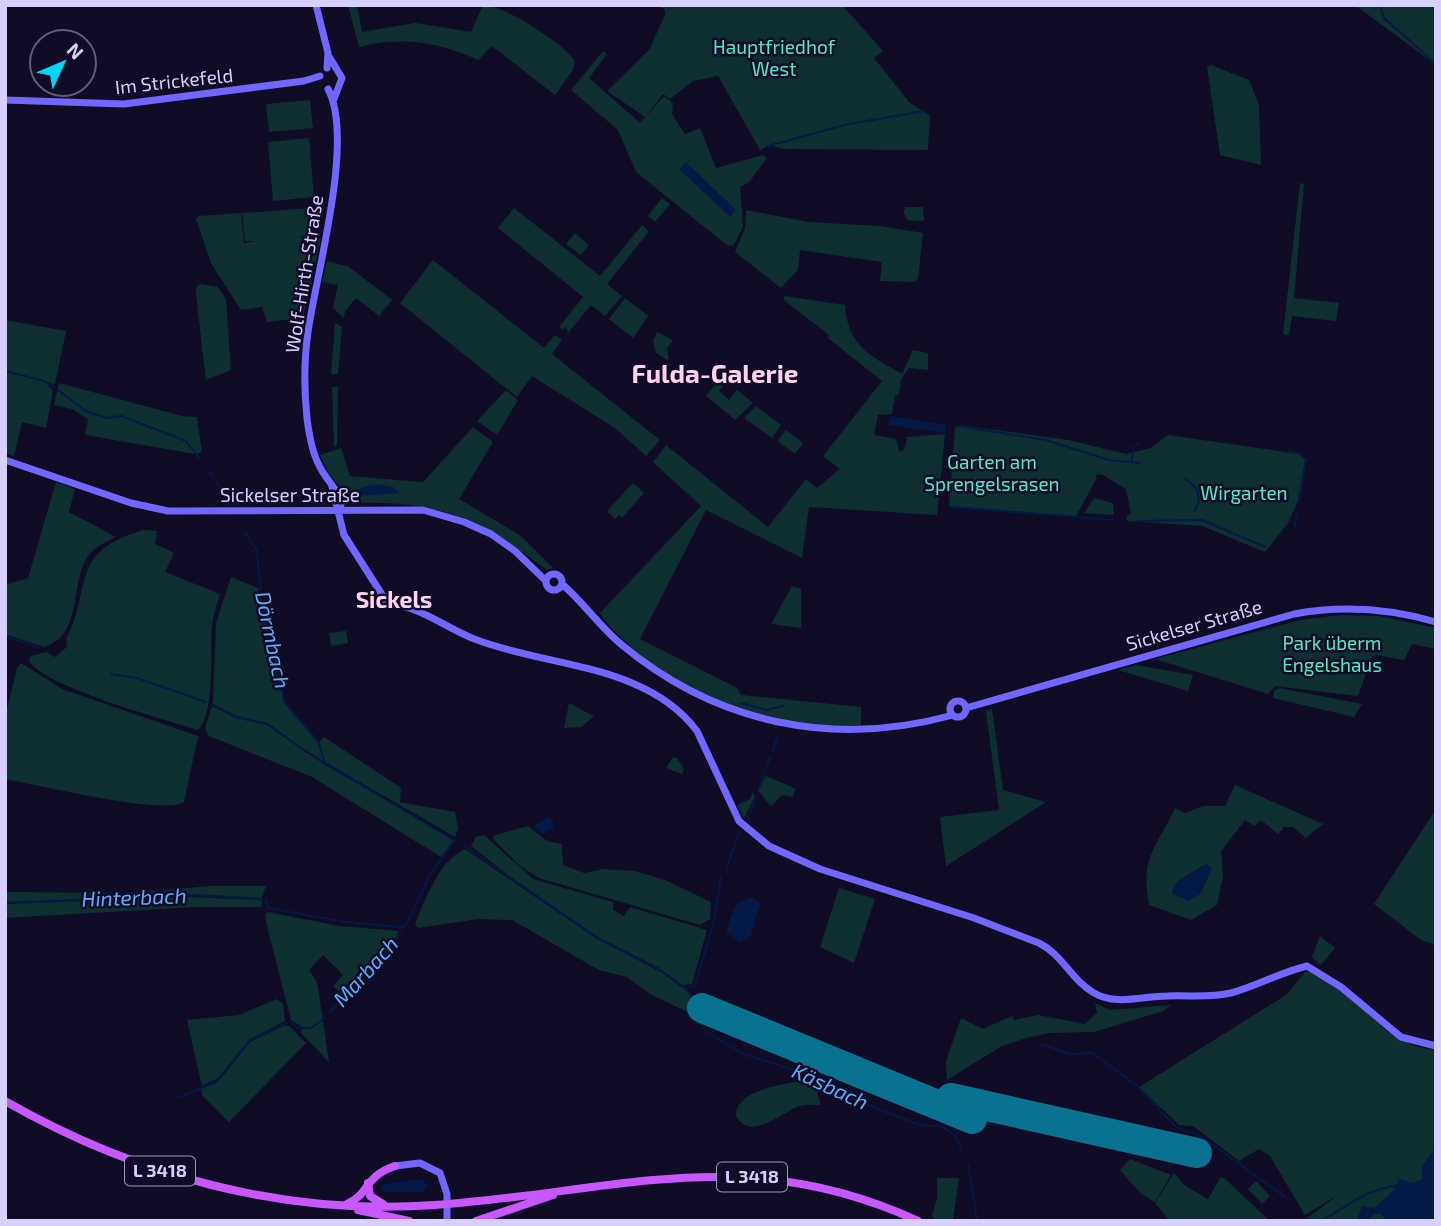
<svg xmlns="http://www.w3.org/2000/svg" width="1441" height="1226" font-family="'Exo 2',sans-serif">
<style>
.green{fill:#0e2f2f;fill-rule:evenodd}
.water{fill:#041945}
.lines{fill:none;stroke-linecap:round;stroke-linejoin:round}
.stream{stroke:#041945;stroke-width:2}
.runway{stroke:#087290;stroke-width:30}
.secondary{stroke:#7167ff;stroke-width:7}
.primary{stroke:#c757ff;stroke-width:8}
.labels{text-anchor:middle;stroke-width:5;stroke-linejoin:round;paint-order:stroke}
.shield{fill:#110c25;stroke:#9c95be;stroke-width:2}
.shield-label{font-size:18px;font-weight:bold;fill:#d7d0ff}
.park-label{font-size:19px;fill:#4feccb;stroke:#110c25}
.street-label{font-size:19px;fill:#d7d0ff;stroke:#110c25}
.water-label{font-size:21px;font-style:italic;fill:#5eadff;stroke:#110c25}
.quarter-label{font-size:23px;font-weight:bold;fill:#ffd2ed;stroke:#110c25}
.district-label{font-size:26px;font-weight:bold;fill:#ffd2ed;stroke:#110c25}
</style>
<rect width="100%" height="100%" fill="#110c25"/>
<path class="green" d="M348 5H357L362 32 415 23 471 32 483 5C504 5 563 43 575 61L573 70 555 95 492 46 478 60C440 42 400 36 359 47Z
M658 5H842L883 51 874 58 909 102 930 116 928 150 783 149 770 145 760 150 718 76 693 81 670 99 663 94 645 117 607 91 649 50 665 15V10Z
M1355 5H1434L1436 65Z
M603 51 607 54 589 78 640 123 664 96 673 103 672 114 685 134 700 128 716 168 763 155 767 158 749 182 740 187 743 227 734 245 728 246 636 172 618 130 571 90Z
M1211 65 1249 80 1259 105 1261 165 1220 155 1207 67Z
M310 100 313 128 269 132 266 104Z
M309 138 314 197 273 201 268 142Z
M1300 183 1304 184 1294 298 1339 303 1336 321 1292 316 1289 335 1283 334Z
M662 198 670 204 655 222 648 216Z
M905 207H923L924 221 907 220 904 213Z
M312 208 314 235 296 237 321 238 303 318 267 322 262 307 241 310 211 263 196 219 199 216 241 213 244 243 255 241H245L242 213Z
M514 208 600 276 642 225 649 231 607 284 622 296 605 316 591 305 568 333 566 327 563 330 559 327 583 297 498 228Z
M746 210 808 222 880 226 923 233 918 279 914 282 880 281 882 262 800 250 798 270 781 288 735 252 745 228Z
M575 233 589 245 581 255 566 244Z
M433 260 544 348 555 335 562 340 552 354 660 440 646 456 615 428 532 376 517 397 400 303Z
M327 261 349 267 392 300 379 316 356 298 345 311 344 318 333 308 338 285 322 282Z
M200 284 218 287 226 299 231 370 206 380 196 295V287Z
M784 296 845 305C848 346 869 355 902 374L913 350 928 353V370L909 368 901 379 899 395H895L892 414 878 415 874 435 896 439 899 452 904 450 907 437 945 434 937 515 809 507 802 558 706 510 640 639 737 688 741 695 861 707V728C817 726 770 723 728 708 691 695 621 646 600 613L701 506 653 462 666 445 768 527 806 479 817 488 840 469 823 456 882 381 828 338 829 335 784 300Z
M625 298 648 316 633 338 609 319Z
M5 320 66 331 55 384 5 370Z
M335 323 342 327 338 374H331Z
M657 332 673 340 667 349 669 361 656 353 653 340Z
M5 372 44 381 53 391 46 428 22 422 14 456 5 453Z
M721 377 726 382 719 391 729 400 737 390 753 403 735 420 706 396Z
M59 383 182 416 197 417 202 452 196 454 85 435 88 419 72 409 54 405Z
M332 387H338L337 445 334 448Z
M506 390 518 400 497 435 477 421Z
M756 406 781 425 772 438 744 418Z
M959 425 1069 440 1126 454 1151 448 1168 435 1299 454 1305 459 1298 501 1288 523 1265 552 1202 526 1127 521 1126 516 1131 514 1126 489 1101 474 1095 475 1097 478 1076 516 949 506 955 428Z
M473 427 493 442 459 499 521 536 553 568 547 570C477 518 443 501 354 503L329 474 320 455 341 448 350 476 423 482Z
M786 430 803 443 795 454 777 441Z
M56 482 75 489 69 512 116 537C106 542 95 546 88 556 69 583 84 635 44 647L5 634V585L28 578Z
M633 483 644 493 622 518 619 515 615 519 607 511Z
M1094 498 1113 503 1114 515 1084 513Z
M143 530 157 531 155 544 174 553 165 572 220 594C217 605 213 615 212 627 210 651 215 715 198 730 163 719 45 687 29 661L31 656 46 652 55 657 67 647 66 640C94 584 67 553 143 530Z
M231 577 258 588 284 703 318 743 324 737 401 788 400 802 455 812 458 828 455 837 313 755 268 724 237 716 213 704 216 623Z
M792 586 801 589V628L771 624Z
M1341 615 1379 616 1436 628V649L1412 644 1404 660 1376 655 1372 657 1358 696 1275 686 1268 694 1155 659 1300 620Z
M346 631 348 643 331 646 329 633Z
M21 663 62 689 198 736 184 802C165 816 35 784 5 779V717L17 668Z
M1136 665 1193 675 1188 691 1118 670Z
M1279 688 1362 704 1354 717 1273 698 1274 691Z
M569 703 594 716 581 727 564 728Z
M212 706 236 718 267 725 325 765 443 833 453 841 441 857 312 777 209 736 205 728Z
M992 709 1003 790 1046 802 946 866 940 817 999 810 986 711Z
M673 757 677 758 684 769 682 774 666 768Z
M766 776 796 789 792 797 782 795 771 806 758 790Z
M1235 785 1323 824 1306 838 1293 827H1284L1278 834 1261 820 1254 826 1245 820 1221 851 1223 876 1217 905 1191 920 1149 905C1140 856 1156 849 1175 808L1185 813 1203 806H1225ZM1206 864 1212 868 1200 894 1178 881Z
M753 792 755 796 744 819 737 805 750 799Z
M1436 809V945L1421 940 1374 904Z
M528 826 547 841 562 844 563 865 584 873 603 869 635 871 665 880 711 902 710 919 700 925 539 878 519 865 493 839 495 835Z
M484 835 533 879 613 902V910L624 916 630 907 707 930 692 984 682 985 659 968 598 937 522 886 471 846 476 837Z
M465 849 597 939 661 972 687 991 692 1000V1014L650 994 627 977 599 970 512 920 478 919 418 928 415 924C426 898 438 862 465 849Z
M209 886H266L262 898 189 894 133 899 5 902V892L133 893Z
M839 888 875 899 854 963 820 947Z
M189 897 261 900 262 904 261 907H194L5 918V904Z
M268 912 339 926 399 931 394 941 343 995 333 986 343 975 323 955 309 970 317 982 329 1062 301 1033 302 1027 291 1020 267 926 265 914Z
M1320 936 1335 948 1321 965 1312 957Z
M1306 971C1358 985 1376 1045 1436 1050V1221H1303L1338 1195 1305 1215 1270 1156 1259 1149 1239 1161 1193 1126 1179 1125 1139 1087 1286 995Z
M277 999 283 1004 285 1021 249 1040 218 1078 202 1086 187 1020 239 1015Z
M1095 1003 1110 1010 1171 1005 1163 1011 1094 1032 1049 1033 1026 1038 1002 1046 947 1080 946 1061 961 1018 983 1029 1012 1016 1014 1020 1038 1015 1085 1024 1097 1013Z
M284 1026H289L306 1043 229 1122 202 1095 201 1089 217 1083 250 1042Z
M800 1081 816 1090 821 1105C814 1105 806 1104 799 1106 781 1113 751 1142 736 1116 735 1091 780 1085 800 1081Z
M1130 1159 1171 1175 1155 1202 1140 1193 1120 1170Z
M1174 1173 1184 1185 1208 1199 1220 1178H1224L1270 1221H1170L1155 1203Z
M937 1178H959L953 1221H935L932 1216 937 1198Z
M1256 1181 1270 1196 1262 1204 1248 1189Z"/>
<path class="water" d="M686 162 736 210 730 217 679 169Z
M890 416 946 425 945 433 888 425Z
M378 484 393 487 400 493 356 496 362 487Z
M548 817 553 820V829L542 834 533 826Z
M1206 864 1212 868 1200 894 1189 901 1172 894C1173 877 1194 874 1206 864Z
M752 897 760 904 751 935 741 943 726 932 735 905Z
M1436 1147V1221H1389L1381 1214H1374L1368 1221H1357L1362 1206 1374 1208 1393 1191 1399 1179 1413 1183 1422 1179V1166Z
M423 1179 427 1185 424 1192H384L381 1188 383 1184Z"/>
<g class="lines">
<path class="stream" d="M1380 5 1384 18 1436 64
M768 146 844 125 924 111
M5 371 44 381 54 387
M58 390 87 412 108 418 121 416 186 441 201 460
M958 426 1046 440 1109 460 1140 463
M1132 447 1139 443
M1289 451 1302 454
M1132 462 1133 450
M207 469 212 476
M1186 479 1197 489 1199 501 1195 511
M216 482 226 496V504L239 505
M1299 501 1306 459
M949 507 1113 520
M1136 521 1202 520 1265 547
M1295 526 1297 514
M245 532 257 551 262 606 285 703 317 740
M5 636 40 648
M111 674 137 678 206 702
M741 703 766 710 783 706
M212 705 237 717 268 724 306 752
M319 744 325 763
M773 750 778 735
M312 755 455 841
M759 788 770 757
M748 818 755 800
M463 845 598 938 657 968 685 988 692 997 694 1014
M726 869 740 831
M266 900 268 908 345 922 402 927 406 925 430 875 455 840
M5 903 189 895 263 899
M685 988 695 986 713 925 721 876
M329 1013 402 932
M695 1018 707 1032 743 1054 814 1076 843 1090 852 1099 917 1124 943 1127 956 1137 963 1153
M291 1022 297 1028H311L325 1018
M1042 1044 1069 1054 1093 1053 1137 1086 1176 1127 1201 1136 1285 1197
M180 1097 216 1082 250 1040 287 1023
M968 1163 977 1221
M1319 1221C1349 1208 1359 1191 1396 1186"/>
<path class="runway" d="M702 1008 972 1119
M951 1098 1197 1153"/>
<path class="secondary" d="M316 5 328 53 327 68
M330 58 342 78 334 99
M328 89C355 139 316 275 308 332 304 360 304 390 307 418 309 435 312 454 321 469 327 480 336 489 342 500L339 512
M5 100 124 104 304 81 320 76
M5 460 131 503 168 511 423 510 464 522 491 534 515 551 546 581
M332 487 344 535 388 604C421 606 447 629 477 640 549 667 647 664 697 731L739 821 769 846 820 869 974 918 1039 943C1063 955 1071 980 1094 993 1116 1006 1143 996 1167 996 1190 995 1209 998 1231 993 1257 986 1281 972 1307 966L1341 987 1401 1037 1436 1046
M546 582a8 8 0 1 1 16 0a8 8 0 1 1-16 0Z
M562 584C584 603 600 627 622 645 717 724 834 748 953 715
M950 709a8 8 0 1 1 16 0a8 8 0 1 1-16 0Z
M966 708 1294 614C1342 605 1388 608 1436 622
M395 1166 420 1163 440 1173 447 1194V1221"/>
<path class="primary" d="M5 1101C136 1176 284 1216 435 1205 613 1193 743 1140 918 1221
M368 1183 370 1196 383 1204
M347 1204C370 1194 363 1177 395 1166
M358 1210 409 1221
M476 1221 553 1195"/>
</g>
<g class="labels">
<g class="shield">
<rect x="125" y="1156.5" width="70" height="29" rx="5"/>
<rect x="717" y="1162.5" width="70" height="29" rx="5"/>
</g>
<g class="shield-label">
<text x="160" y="1177">L 3418</text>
<text x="752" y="1183">L 3418</text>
</g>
<g class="park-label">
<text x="774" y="54">Hauptfriedhof<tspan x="774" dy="22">West</tspan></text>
<text x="992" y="469">Garten am<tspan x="992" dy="22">Sprengelsrasen</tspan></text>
<text x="1244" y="500">Wirgarten</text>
<text x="1332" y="650">Park überm<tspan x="1332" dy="22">Engelshaus</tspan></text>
</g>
<g class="street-label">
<text transform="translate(174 81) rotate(-6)" y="7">Im Strickefeld</text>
<text transform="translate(304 274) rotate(-81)" y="7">Wolf-Hirth-Straße</text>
<text x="290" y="502">Sickelser Straße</text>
<text transform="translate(1194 625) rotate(-16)" y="7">Sickelser Straße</text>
</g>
<g class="water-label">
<text transform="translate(272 640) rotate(78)" y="7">Dörmbach</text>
<text transform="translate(134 898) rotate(-2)" y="7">Hinterbach</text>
<text transform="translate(366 972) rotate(-48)" y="7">Marbach</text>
<text transform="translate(830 1087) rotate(25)" y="7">Käsbach</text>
</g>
<g class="quarter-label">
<text x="394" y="608">Sickels</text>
</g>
<g class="district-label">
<text x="715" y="383">Fulda-Galerie</text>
</g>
</g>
<rect width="1441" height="1226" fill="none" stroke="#d7d0ff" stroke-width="14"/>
<g transform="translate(63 63) rotate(46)"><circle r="33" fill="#110c25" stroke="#605a7c" stroke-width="2"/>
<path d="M0-5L12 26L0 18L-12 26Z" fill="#00d7fb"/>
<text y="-10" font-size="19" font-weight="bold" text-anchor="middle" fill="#d7d0ff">N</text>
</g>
</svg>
